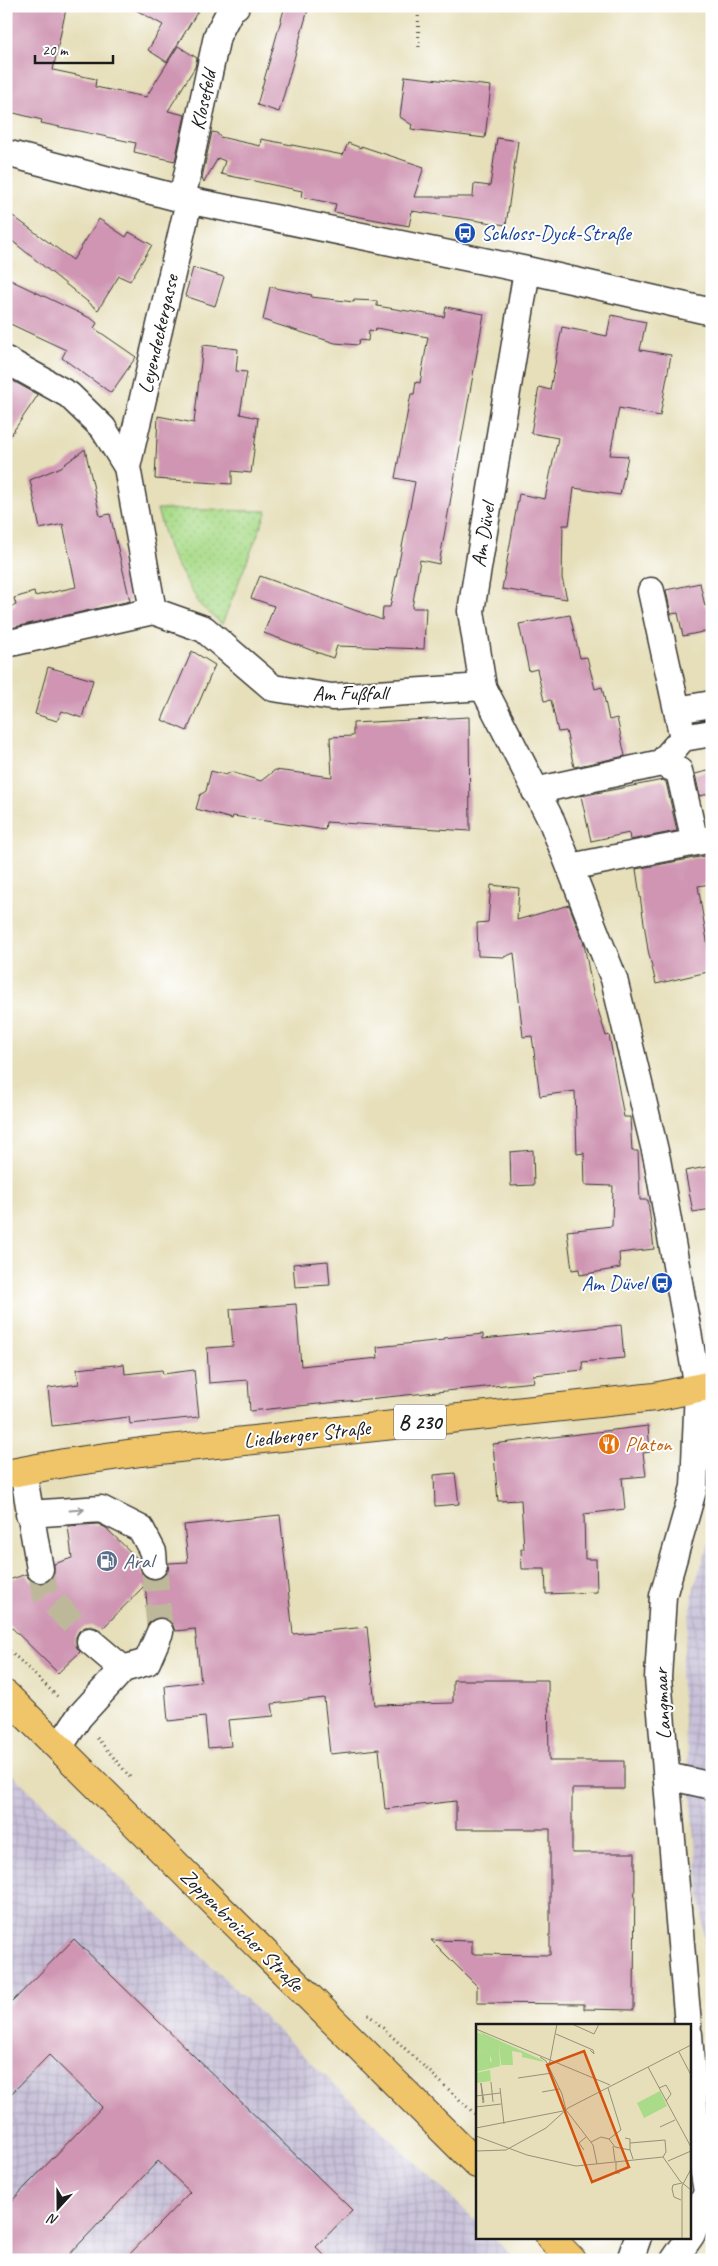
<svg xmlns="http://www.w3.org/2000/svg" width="718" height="2266" font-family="Caveat,sans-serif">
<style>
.industrial{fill:url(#industrial-grid)}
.park{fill:url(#park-dots);stroke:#627c52}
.building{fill:#cf95b2}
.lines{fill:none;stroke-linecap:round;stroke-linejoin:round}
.minor-tunnel{stroke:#beb89a;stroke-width:26;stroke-dasharray:26 13;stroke-linecap:butt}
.minor-casing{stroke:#3a3934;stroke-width:29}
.major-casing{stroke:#3a3934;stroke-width:30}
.path{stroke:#3a3934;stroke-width:3;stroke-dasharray:1 4;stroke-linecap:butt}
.minor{stroke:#fff;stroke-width:26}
.major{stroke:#f0c469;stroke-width:28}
.oneway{stroke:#999}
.labels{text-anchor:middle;stroke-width:4;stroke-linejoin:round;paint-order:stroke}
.shield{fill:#fff;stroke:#606060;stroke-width:1}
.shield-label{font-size:20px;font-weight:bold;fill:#1c1c1c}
.street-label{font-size:21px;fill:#1c1c1c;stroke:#fff}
.transit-label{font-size:21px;fill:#164399;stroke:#fff;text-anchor:start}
.food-label{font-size:21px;fill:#c56008;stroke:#fff;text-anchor:start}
.service-label{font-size:21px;fill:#4e5e75;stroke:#fff;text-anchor:start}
.inset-road{fill:none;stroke:#95917b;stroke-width:1}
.view{fill:#d4530e;fill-opacity:0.15;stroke:#d4530e;stroke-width:2.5}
.inset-edge{fill:none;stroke:#1c1c1c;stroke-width:2.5}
</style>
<defs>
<pattern id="industrial-grid" width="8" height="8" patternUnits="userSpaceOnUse" patternTransform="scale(1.25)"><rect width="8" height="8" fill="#c7c0d8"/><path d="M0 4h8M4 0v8" fill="none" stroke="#aaa4b9"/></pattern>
<pattern id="park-dots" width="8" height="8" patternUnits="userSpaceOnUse" patternTransform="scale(1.25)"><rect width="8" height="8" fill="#a9db89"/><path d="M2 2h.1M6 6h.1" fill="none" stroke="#91bb76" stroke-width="1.8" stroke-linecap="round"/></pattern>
</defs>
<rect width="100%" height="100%" fill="#fff"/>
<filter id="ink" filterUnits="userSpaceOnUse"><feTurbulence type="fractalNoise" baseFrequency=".02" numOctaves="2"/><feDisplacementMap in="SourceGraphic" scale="10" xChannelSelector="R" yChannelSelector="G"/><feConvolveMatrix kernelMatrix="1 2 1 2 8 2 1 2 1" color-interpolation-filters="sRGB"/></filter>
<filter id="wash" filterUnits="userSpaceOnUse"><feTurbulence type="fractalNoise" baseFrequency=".0096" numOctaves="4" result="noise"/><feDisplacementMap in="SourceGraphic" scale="20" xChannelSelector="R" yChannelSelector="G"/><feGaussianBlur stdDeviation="1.12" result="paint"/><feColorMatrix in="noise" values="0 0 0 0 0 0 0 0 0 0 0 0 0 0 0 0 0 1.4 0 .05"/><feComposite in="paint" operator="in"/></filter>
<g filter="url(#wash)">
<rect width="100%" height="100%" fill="#e6dfba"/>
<path class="industrial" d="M712 1535V2025L680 1676 694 1586Z
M6 1768 477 2222V2237H493L516 2260H6Z"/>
<path class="park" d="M157 509 267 511 222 624 200 605 169 551Z"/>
<g id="blocks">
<path class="building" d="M6 6H56L66 9 53 70 96 79 95 87 146 97 178 46 197 58 195 67 168 111 185 115 175 161 134 152 136 143 41 123 42 120 6 111Z
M129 6H201L167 62 148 50 163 25Z
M285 6H309L279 112 257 105Z
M405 76 491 86 485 138 411 129 412 125 400 117Z
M212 132 217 133 220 137 260 146 261 139 343 155 348 143 361 148V146L424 167 414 197H473L474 184 490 186 497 138 518 141 506 225 412 211 409 226 334 212 336 204 301 197 302 191 221 174 225 161 218 158 204 182 202 178Z
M6 211 73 260 99 219 126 237 129 232 152 245 130 281 119 276 98 310 6 236Z
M193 268 224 277 215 306 185 296Z
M6 278 92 319 97 323 94 328 136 357 111 393 62 358 66 350 6 322Z
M270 287 312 295 311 297 354 302V300L377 301V306L444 317 446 307 484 314 439 564 420 560 412 608H426L424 649 337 646 333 658 264 633 274 606 251 598 260 576 382 620 383 607H390L415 482 395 478 411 394H414L416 382 420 383 428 337 376 328 375 331 369 330 368 341 359 340 358 345 335 343 263 320Z
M611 315 646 322 640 350 671 355 660 416 619 408 610 455 628 456 620 495 574 488 569 525H563L562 578 567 599 502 589 519 494 545 499 558 438 531 433 539 387 550 390 562 327 607 336Z
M203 345 238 349 236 371 247 372 240 414 258 418 251 473 232 471V484L155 479 158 416 194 423Z
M6 377 38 395 6 442Z
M85 449 100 516 110 514 130 601 6 629V608L16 605 14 598 34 592 35 596 76 587 63 524 40 529 30 480 61 467Z
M700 583 705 606 712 604V630L683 636 678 613 671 614 666 590Z
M570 615 580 658 587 657 595 689 602 687 609 720 617 718 625 756 574 767 566 731 558 732 551 700 544 701 537 669 529 671 519 624Z
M192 651 215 665 187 731 162 720Z
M48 667 93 680 82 718 62 711 57 721 35 714Z
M469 717 470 831 326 822 325 830 233 816 232 819 196 809 200 795 206 791 211 771 226 775 231 772 261 781 275 770 332 777 330 737 353 736V723Z
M712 770V793L700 796 695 774Z
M663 780 666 782 677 831 630 840 629 833 591 841 581 796Z
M705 856 710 884 698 886 712 971 656 984 648 950 636 869Z
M491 885 519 888 517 920 569 905 584 944 593 993 606 1036 609 1035 624 1117H630L632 1151H638L640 1200H648L654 1249 619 1253 620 1268 580 1275 579 1269 572 1270 567 1231 612 1226 613 1186 585 1185 584 1153 577 1154 575 1091 540 1096 532 1036 523 1037 514 953 504 957 478 956 477 923 488 922Z
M533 1150 534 1185 511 1186 510 1152Z
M712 1166V1209L693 1212 685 1171Z
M328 1261 330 1285 295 1287 293 1264Z
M296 1304 301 1366 378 1358 377 1347 444 1340V1338L483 1334V1339L621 1325 624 1358 582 1362 583 1370 533 1375 534 1382 250 1411 248 1380 209 1383 207 1348 233 1346 230 1309Z
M124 1364 125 1374 162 1370 163 1374 194 1370 199 1417 130 1424 129 1417 52 1426 48 1388 79 1384 77 1369Z
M648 1426 650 1452 643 1453 646 1476 622 1478 625 1509 584 1514 585 1559H596L597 1592 546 1594 545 1569H522L521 1549H524L521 1500 498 1501 493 1444Z
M455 1473 459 1504 435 1506 434 1475Z
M280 1515 293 1634 367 1627 375 1705 453 1703V1680H548L549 1761H624V1789H572V1853H635L634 2010 584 2009V2004L477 2003V1986L431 1940 472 1941V1954L550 1955V1829H456V1801L385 1809 379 1749 330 1754 324 1698 272 1704 274 1716 228 1720 231 1746 208 1748 205 1717 168 1721 165 1686 201 1682 195 1629 175 1631 172 1623 165 1618 158 1617 149 1622 145 1585 101 1630 92 1626 85 1627 79 1631 75 1639 76 1646 80 1652 58 1673 6 1622V1581L26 1574 29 1579 35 1583 43 1584 50 1580 54 1574V1564L72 1558 68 1526 98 1524 106 1528 139 1560 142 1574 147 1578 155 1580 163 1577 168 1571 169 1563 188 1562 184 1525Z
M74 1939 352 2210 316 2247 329 2260H124L190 2192 158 2161 64 2260H16L6 2251V2207L102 2107 49 2055 6 2099V2008Z"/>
</g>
</g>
<g filter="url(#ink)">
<use href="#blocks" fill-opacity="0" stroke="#3a3934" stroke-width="1"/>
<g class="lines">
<path class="minor-tunnel" d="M154 1565 160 1632
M40 1569 45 1593 90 1641"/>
<g class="minor-casing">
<path id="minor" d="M6 153 182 199 527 270 712 312
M182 199 217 36 231 9 236 6
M527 270 471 611 483 687 552 822 614 979 657 1159 698 1388 694 1487 663 1596 658 1678 688 2025
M6 360 69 395 103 428 127 467 153 611 204 629 273 688 332 697 483 687
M127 467 189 201
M6 644 153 611
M677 710 712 704
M683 738 712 733
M661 763 679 771 695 842
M535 791 661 763 683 738 651 591
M570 867 712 839
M23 1471 40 1569
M29 1514 101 1509 141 1529 153 1552 154 1565
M123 1669 147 1662 160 1632
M60 1746 79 1717 123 1669 90 1641
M667 1776 712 1786
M689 2034 695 2120 712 2222
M630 2260 638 2237
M674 2260 692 2234 706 2194"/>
</g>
<g class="major-casing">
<path id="major" d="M6 1474 64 1463 141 1452 655 1397 712 1385
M6 1695 477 2164
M550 2237 572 2260"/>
</g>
<path class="path" d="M418 6 419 51
M706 6 712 11
M6 1647 60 1699
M97 1738 130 1777
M368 2014 477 2116"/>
<use href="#minor" class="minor"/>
<use href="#major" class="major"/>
</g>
<defs><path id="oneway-shaft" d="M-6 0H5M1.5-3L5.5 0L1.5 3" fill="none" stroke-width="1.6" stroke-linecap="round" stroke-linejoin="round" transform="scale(1.25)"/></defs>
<use class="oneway" href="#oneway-shaft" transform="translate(77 1510) rotate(-4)"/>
</g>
<defs>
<g id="bus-disc" transform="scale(1.125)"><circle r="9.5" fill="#1a4fb4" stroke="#fff"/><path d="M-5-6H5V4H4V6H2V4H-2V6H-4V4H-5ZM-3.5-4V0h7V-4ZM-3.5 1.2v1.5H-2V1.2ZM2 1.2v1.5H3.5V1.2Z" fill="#fff"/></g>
<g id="restaurant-disc" transform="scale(1.125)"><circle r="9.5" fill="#e8710a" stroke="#fff"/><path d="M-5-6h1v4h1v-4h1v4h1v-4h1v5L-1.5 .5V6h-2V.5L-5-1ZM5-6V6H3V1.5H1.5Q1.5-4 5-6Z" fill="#fff"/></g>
<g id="fuel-disc" transform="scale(1.125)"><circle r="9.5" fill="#5c6f8a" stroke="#fff"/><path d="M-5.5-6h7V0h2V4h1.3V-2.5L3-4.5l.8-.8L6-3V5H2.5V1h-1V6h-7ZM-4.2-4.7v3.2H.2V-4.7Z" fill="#fff"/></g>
</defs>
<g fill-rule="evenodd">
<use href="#bus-disc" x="465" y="233"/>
<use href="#bus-disc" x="662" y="1283"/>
<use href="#restaurant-disc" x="609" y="1444"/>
<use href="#fuel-disc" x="107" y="1561"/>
</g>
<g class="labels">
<rect class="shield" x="394" y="1404.5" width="52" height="35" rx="4"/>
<g class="shield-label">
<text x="420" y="1429">B 230</text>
</g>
<g class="street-label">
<text transform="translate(203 100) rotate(-78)" y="7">Klosefeld</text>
<text transform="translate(158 334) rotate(-77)" y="7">Leyendeckergasse</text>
<text transform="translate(483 535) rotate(-81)" y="7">Am Düvel</text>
<text x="350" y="700">Am Fußfall</text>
<text transform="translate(307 1434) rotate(-6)" y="7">Liedberger Straße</text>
<text transform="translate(662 1704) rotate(-93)" y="7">Langmaar</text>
<text transform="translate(242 1930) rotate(45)" y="7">Zoppenbroicher Straße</text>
</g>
<g class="transit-label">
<text x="481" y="240">Schloss-Dyck-Straße</text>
<text x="646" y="1290" text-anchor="end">Am Düvel</text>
</g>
<g class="food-label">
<text x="625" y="1451">Platon</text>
</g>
<g class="service-label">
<text x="123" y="1568">Aral</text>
</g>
</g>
<g transform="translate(476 2024)">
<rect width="215" height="215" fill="#e6dfba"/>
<path d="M0 6 66 36 68 38 46 33V29L36 27 37 41H25L23 19 24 42 0 48 2 26 14 31V37L22 41 6 10ZM14 46 15 57 0 59V49Z" fill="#a9db89"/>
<path d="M0 8 21 17 22 41 17 42 14 31 2 26 0 30Z" fill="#a9db89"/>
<path d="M184 67 191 82 168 94 161 79Z" fill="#a9db89"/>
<path class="inset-road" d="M96 0 118 10 123 0M0 5 134 61M80 10 117 26 118 30 114 26M203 28 215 51M64 33 70 37 86 70 90 86 117 121 121 140M73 42 81 0M172 43 215 123M42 54 76 49M15 58 17 78M5 59 8 78 7 79 5 60ZM24 64 28 100M132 64 145 106 133 115M183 64 190 61 195 70 190 77M66 68 83 65M0 72 24 69M0 83 25 80M184 103 199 96M0 104 87 87M0 112 51 131 100 142 187 133 204 157 215 166M149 114 154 115V126M115 118 125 113 133 115 139 123 154 126 157 135M154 119 189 116M137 122 139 137M108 126 103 119 110 113M0 127 30 126 70 104 92 84 215 21M187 133 190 128 189 116M140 137V149H144M192 137 215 127M205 176 198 173 196 165 197 161 206 159M206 215V162L215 145"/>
<path class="view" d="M108 27 153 143 116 158 71 41Z"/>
<rect width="215" height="215" class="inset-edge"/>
</g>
<rect width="718" height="2266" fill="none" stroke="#fff" stroke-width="25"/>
<g transform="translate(58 2208) rotate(201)" stroke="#ffffff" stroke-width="4" paint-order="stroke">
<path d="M0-4L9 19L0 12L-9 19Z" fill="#1c1c1c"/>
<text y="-8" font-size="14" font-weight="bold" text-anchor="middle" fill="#1c1c1c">N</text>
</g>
<path d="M35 55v8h78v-8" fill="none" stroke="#1c1c1c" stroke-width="2.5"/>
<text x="42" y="55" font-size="15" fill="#1c1c1c" stroke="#ffffff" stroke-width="4" paint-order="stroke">20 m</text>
</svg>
